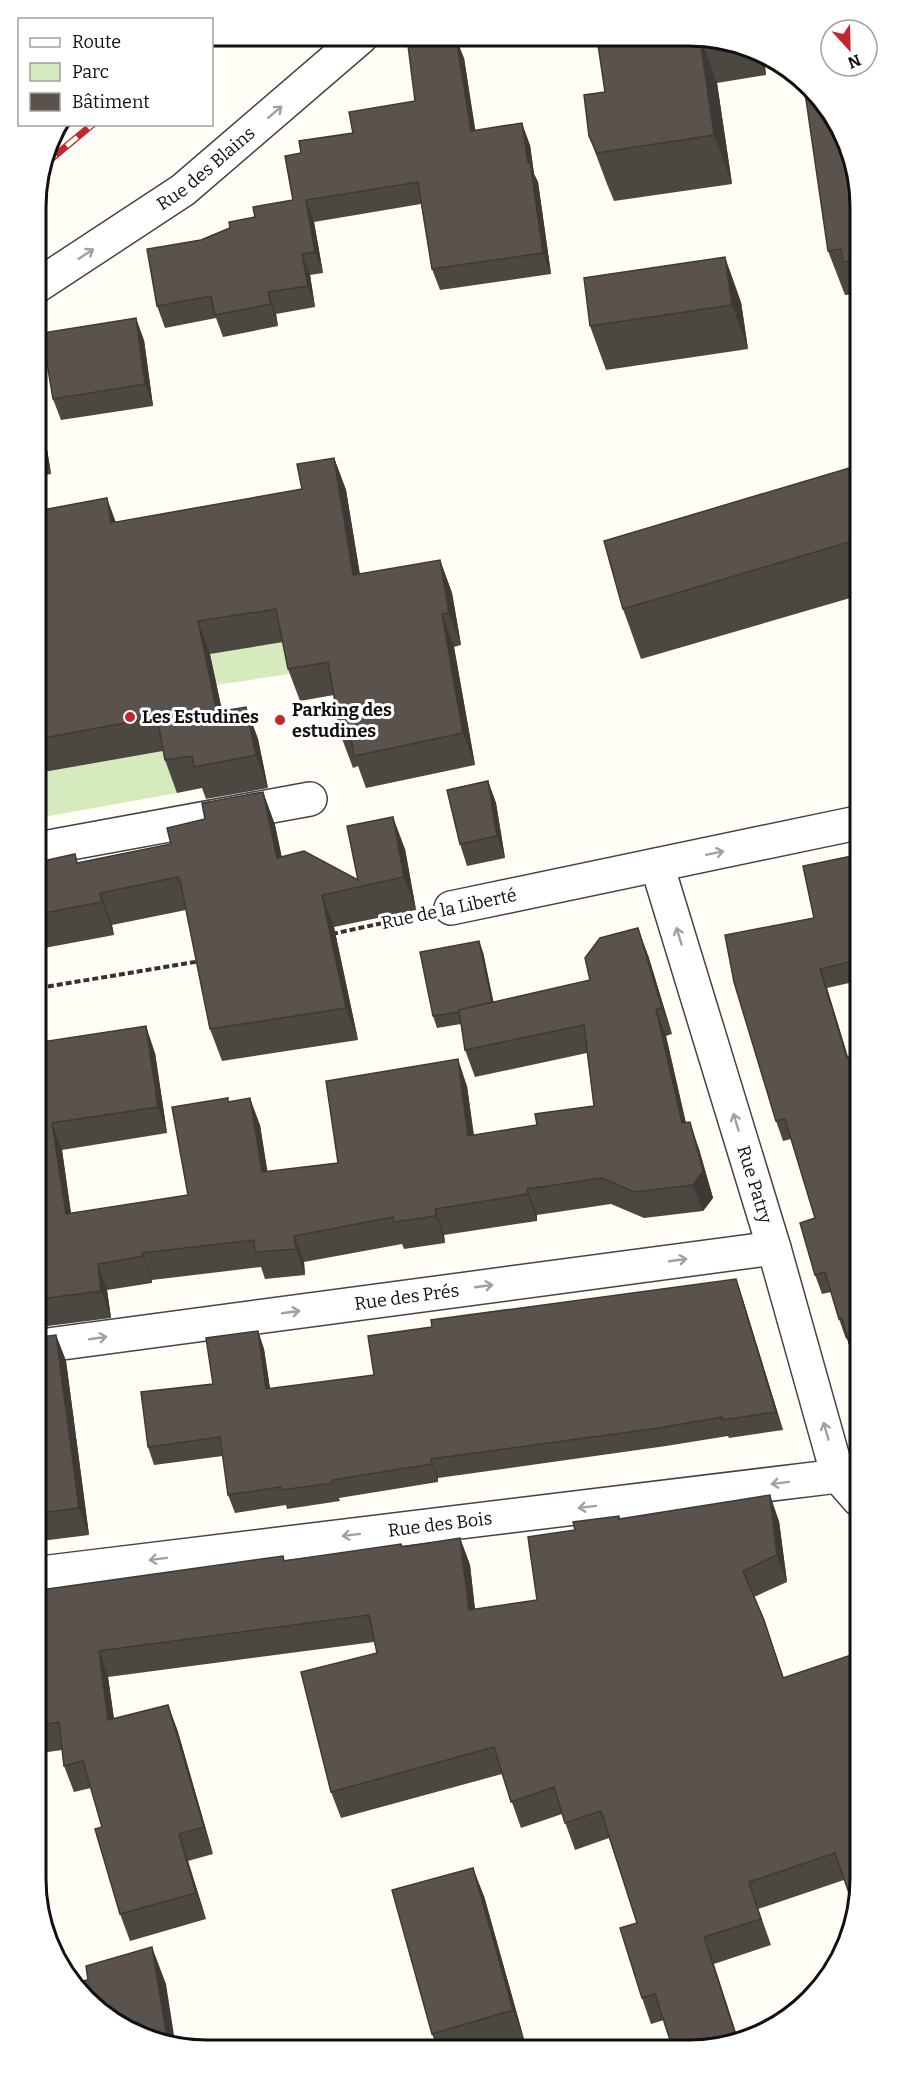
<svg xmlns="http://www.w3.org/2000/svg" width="897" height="2087" font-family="Bitter,serif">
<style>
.green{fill:#d5ebbd}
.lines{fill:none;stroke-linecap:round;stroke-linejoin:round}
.minor-casing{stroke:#444;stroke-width:36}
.path{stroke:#333;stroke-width:4;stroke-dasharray:6 3;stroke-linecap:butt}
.minor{stroke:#fff;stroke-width:33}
.rail-casing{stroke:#c4262e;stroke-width:7}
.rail{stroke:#fff;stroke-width:4.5;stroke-dasharray:14;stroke-linecap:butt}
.wall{fill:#4d4742}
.shaded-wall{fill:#3f3936}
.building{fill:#5a524d;stroke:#3f3936;stroke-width:1.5}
.oneway{stroke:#a0a0a0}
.poi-dot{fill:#c4262e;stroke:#fff;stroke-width:2}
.labels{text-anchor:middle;stroke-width:6;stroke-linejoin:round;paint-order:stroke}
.street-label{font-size:18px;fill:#111;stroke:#fff}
.poi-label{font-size:18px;font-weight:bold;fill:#111;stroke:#fff;text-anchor:start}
.rim{fill:none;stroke:#111;stroke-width:3}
</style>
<rect width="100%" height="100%" fill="#fffdf5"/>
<path class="green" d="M288 641 295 673 216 685 211 653Z
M169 750 177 793 38 818V773Z"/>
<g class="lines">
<g class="minor-casing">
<g id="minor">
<path id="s1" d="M37 286 183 190 361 37"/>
<path d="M38 849 310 799"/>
<path id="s2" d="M657 865 774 1248 838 1476 859 1500"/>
<path d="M451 908 857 823"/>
<path id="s3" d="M40 1346 774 1248"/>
<path id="s4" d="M41 1573 838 1476"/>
</g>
</g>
<path class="path" d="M332 934 415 916
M39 988 201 961"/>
<use href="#minor" class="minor"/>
<g class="rail-casing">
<path id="rail" d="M45 164 93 124"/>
</g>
<use href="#rail" class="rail"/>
</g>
<path class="wall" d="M597 38 723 39 764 59 766 75 717 83 732 184 614 201 607 184 589 136 605 92Z
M464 58 475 131 530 145 534 174 538 182 551 274 440 290 432 269 421 204 314 222 323 273 310 275 315 307 276 314 278 326 223 337 216 318 165 328 157 306 201 240 293 200 301 153 353 133 415 101Z
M855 163 856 298 854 294 845 295 828 251Z
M741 302 748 349 606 370 590 326Z
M144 340 153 406 61 420 53 399Z
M37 389 51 474 37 476Z
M334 458 346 490 360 574 440 560 452 593 461 645 454 647 475 765 366 788 358 766 353 768 341 736 334 695 300 701 288 669 283 642 210 654 222 711 246 707 258 739 268 788 206 799 202 788 177 793 165 760 163 751 38 773 37 511 116 522 302 489Z
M856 466 857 596 641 659 623 609Z
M488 781 496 803 505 858 467 866 460 844Z
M263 792 275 825 281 856 358 880 405 849 416 910 334 927 358 1040 222 1061 210 1029 186 910 112 925 114 935 39 949 38 862 78 863 171 844 205 819Z
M857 855 858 981 827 988 848 1057 858 1054 859 1362H856L848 1338 846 1339 839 1319 831 1292 822 1294 815 1275V1218L791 1139 783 1141 776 1121 814 918Z
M483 952 493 1002 590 980 648 955 672 1034 666 1036 686 1123 699 1149 713 1198 703 1211 644 1218 611 1204 537 1215V1221L444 1235 445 1243 404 1249 402 1244 304 1262 305 1275 265 1279 261 1267 152 1280V1283L107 1290 111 1318 40 1327 39 1009 43 1021 47 1041 155 1053 167 1133 62 1150 71 1214 188 1195 229 1101 260 1125 267 1172 338 1163 467 1086 474 1135 537 1125 594 1106 587 1053 475 1077 465 1050 461 1024 437 1028 433 1016Z
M742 1297 783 1430 729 1438 728 1436 666 1446 438 1478V1482L339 1498 340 1501 287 1509 286 1505 235 1513 228 1495 223 1456 154 1465 148 1447 213 1384 258 1331 264 1349 270 1389 374 1375Z
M56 1335 66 1361 89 1535 41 1541 40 1337Z
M620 1519 779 1521 787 1582 754 1597 764 1620 784 1678 844 1880 758 1909 771 1945 714 1964 739 2042 734 2045 664 2020 651 2024 642 1998 637 1923 609 1838 575 1850 562 1814 521 1828 502 1774 341 1818 331 1792 377 1653 374 1642 108 1677 114 1719 168 1705 178 1732 213 1854 188 1861 206 1919 130 1941 120 1914 102 1827 91 1788 74 1792 64 1766 62 1750 41 1753V1590L402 1547 460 1538 470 1565 475 1609 537 1600 575 1530Z
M484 1896 524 2039 497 2046 437 2047 432 2034Z"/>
<path class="shaded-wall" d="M456 38 464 58 479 153 471 131Z
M700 39H701L717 83 732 184 714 135Z
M760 57 764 59 766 75Z
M522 123 530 145 534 174 538 182 551 274 543 253Z
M306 200 314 222 323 273 315 252Z
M302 254 310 275 315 307 308 286Z
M725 257 741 302 748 349 732 305Z
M268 292 276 314 278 326 271 304Z
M136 318 144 340 153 406 145 384Z
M37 389 38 392 51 474 39 440 37 431Z
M334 458 346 490 365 607 353 575Z
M107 498 119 531 111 523Z
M440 560 452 593 461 645 449 613Z
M442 614 454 647 475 765 463 733Z
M198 621 210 654 229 744 217 712Z
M246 707 258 739 268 788 256 755Z
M488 781 496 803 505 858 497 836Z
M263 792 275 825 289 890 277 858Z
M393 817 405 849 416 910 404 877Z
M100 893 112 925 114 935 102 902Z
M322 895 334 927 358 1040 346 1008Z
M638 928 648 955 672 1034 662 1008Z
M479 941 483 952 497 1018 493 1007Z
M820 969 827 988 854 1077 847 1058Z
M39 1009 43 1021 52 1068 42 1042 39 1024Z
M656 1009 666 1036 692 1150 682 1123Z
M146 1026 155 1053 167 1133 158 1107Z
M458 1059 467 1086 477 1162 468 1136Z
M250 1098 260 1125 272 1199 262 1172Z
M690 1122 699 1149 713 1198 703 1211 693 1185Z
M52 1123 62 1150 75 1241 66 1214Z
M527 1189 537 1215V1221L528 1194Z
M435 1209 444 1235 445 1243 436 1216Z
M294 1236 304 1262 305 1275 296 1249Z
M142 1253 152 1280V1283Z
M98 1264 107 1290 111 1318 101 1291Z
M736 1279 742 1297 783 1430 776 1412Z
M258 1331 264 1349 273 1408 266 1389Z
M56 1335 66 1361 89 1535 79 1508Z
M431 1459 438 1478V1482L432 1464Z
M770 1495 779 1521 787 1582 777 1555Z
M460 1538 470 1565 478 1637 469 1610Z
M99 1651 108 1677 118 1747 108 1720Z
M168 1705 178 1732 213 1854 204 1827Z
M179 1834 188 1861 206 1919 196 1893Z
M473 1868 484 1896 524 2039 513 2010Z
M749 1882 758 1909 771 1945 761 1919Z
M704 1937 739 2042H738Z
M152 1947 166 1984 176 2048 168 2044Z"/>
<path class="building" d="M451 38H456L471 131 522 123 528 162 530 161 543 253 432 269 418 182 306 200 315 252 302 254 308 286 268 292 271 304 215 315 211 296 157 306 147 249 201 240 230 228 229 222 255 217 253 207 293 200 285 156 301 153 299 141 353 133 349 112 415 101 408 45Z
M597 38 700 39 714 135 597 153 589 136 584 95 605 92Z
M803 79 855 163 856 260 843 262 841 249 828 251Z
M725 257 732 305 590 326 584 278Z
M136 318 145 384 53 399 42 333Z
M334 458 353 575 440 560 449 613 442 614 463 733 354 756 350 732 341 736 328 662 288 669 276 609 198 621 217 712 246 707 256 755 194 767 192 756 165 760 157 717 38 739 37 511 107 498 111 523 302 489 297 464Z
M856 466V540L623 609 604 541Z
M488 781 497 836 460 844 447 790Z
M263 792 277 858 304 851 358 880 347 826 393 817 404 877 322 895 346 1008 210 1029 180 880H178V877L100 893 102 902 39 914 38 862 75 854 77 863 171 844 167 828 205 819 202 803Z
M857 855 858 960 820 969 847 1058 858 1054 859 1354 855 1341 849 1343 842 1318 839 1319 825 1272 815 1275 800 1223 815 1218 785 1119 776 1121 734 982 725 935 814 918 803 866Z
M638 928 662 1008 656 1009 682 1123 690 1122 703 1171 693 1185 634 1192 602 1178 527 1189 528 1194 435 1209 436 1216 394 1222 393 1217 294 1236 296 1249 255 1252 254 1240 142 1253 143 1256 98 1264 101 1291 40 1299 39 1024 42 1042 146 1026 158 1107 52 1123 66 1214 188 1195 172 1107 228 1098V1102L250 1098 262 1172 338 1163 326 1081 458 1059 468 1136 537 1125 535 1114 594 1106 584 1025 465 1050 459 1010 590 980 585 958 600 938Z
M479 941 492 1002 459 1010V1012L433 1016 420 952Z
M736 1279 776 1412 722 1420V1417L659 1428 431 1459 432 1464 332 1480 333 1483 281 1490V1487L228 1495 220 1437 148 1447 141 1392 213 1384 206 1338 258 1331 266 1389 374 1375 368 1336 432 1327 431 1320Z
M56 1335 79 1508 40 1513V1337Z
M770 1495 777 1555 743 1571 764 1620 783 1678 860 1652 861 1891 856 1913 835 1853 749 1882 761 1919 704 1937 738 2042 734 2045 672 2046 655 1994 642 1998 620 1928 637 1923 601 1811 565 1823 554 1787 511 1802 494 1747 331 1792 301 1672 377 1653 369 1615 99 1651 108 1720 168 1705 204 1827 179 1834 196 1893 120 1914 95 1829 102 1827 83 1761 64 1766 59 1722 41 1725V1590L283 1556 284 1561 401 1544 402 1547 460 1538 469 1610 537 1600 528 1537 575 1530 573 1522 619 1516V1519Z
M473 1868 513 2010 432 2034 392 1890Z
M152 1947 168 2044 86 2001 75 1982 88 1980 86 1966Z"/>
<defs><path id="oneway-shaft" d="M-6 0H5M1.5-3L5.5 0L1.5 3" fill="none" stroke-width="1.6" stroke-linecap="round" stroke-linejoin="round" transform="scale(1.5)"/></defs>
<g class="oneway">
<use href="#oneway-shaft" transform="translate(275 112) rotate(-41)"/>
<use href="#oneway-shaft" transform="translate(86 254) rotate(-33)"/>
<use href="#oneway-shaft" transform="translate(715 853) rotate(-12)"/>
<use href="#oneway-shaft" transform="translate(679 936) rotate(-107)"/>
<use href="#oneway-shaft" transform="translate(736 1122) rotate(-107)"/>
<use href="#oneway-shaft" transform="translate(678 1260) rotate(-8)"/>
<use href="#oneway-shaft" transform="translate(484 1286) rotate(-8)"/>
<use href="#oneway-shaft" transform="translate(291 1312) rotate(-8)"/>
<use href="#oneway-shaft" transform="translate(98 1338) rotate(-8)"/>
<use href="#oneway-shaft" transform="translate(826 1431) rotate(-106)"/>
<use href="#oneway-shaft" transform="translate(780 1483) rotate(173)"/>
<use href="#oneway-shaft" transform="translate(587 1507) rotate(173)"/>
<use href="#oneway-shaft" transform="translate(351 1535) rotate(173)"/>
<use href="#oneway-shaft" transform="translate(158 1559) rotate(173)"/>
</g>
<g class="poi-dot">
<circle cx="130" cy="717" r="6"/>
<circle cx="280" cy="720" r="6"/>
</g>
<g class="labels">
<g class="street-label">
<text dy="6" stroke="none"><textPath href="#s1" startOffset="206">Rue des Blains</textPath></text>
<text transform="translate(449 909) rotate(-12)" y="6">Rue de la Liberté</text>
<text dy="6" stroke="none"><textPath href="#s2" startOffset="334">Rue Patry</textPath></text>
<text dy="6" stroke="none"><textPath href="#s3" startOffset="370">Rue des Prés</textPath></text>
<text dy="6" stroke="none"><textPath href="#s4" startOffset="402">Rue des Bois</textPath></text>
</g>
<g class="poi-label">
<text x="292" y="716">Parking des<tspan x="292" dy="21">estudines</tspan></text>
<text x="142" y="723">Les Estudines</text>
</g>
</g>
<path d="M0 0H897V2087H0ZM207 46H689A161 161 0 0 1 850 207V1879A161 161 0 0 1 689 2040H207A161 161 0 0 1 46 1879V207A161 161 0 0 1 207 46Z" fill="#fff" fill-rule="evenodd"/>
<path class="rim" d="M207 46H689A161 161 0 0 1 850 207V1879A161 161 0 0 1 689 2040H207A161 161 0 0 1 46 1879V207A161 161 0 0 1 207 46Z"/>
<rect x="18" y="18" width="195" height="108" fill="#ffffff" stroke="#a0a0a0" stroke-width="1.5"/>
<rect x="30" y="38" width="30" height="9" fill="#ffffff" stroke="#a0a0a0" stroke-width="1.5"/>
<text x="72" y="48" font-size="18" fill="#111111">Route</text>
<rect x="30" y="63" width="30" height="18" fill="#d5ebbd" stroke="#a0a0a0" stroke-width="1.5"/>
<text x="72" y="78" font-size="18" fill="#111111">Parc</text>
<rect x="30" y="93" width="30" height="18" fill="#5a524d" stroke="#a0a0a0" stroke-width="1.5"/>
<text x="72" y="108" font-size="18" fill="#111111">Bâtiment</text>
<g transform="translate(849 48) rotate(158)"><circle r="28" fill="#ffffff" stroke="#a0a0a0" stroke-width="1.5"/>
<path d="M0-4.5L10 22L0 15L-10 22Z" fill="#c4262e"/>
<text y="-9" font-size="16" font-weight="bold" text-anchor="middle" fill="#111111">N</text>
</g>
</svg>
